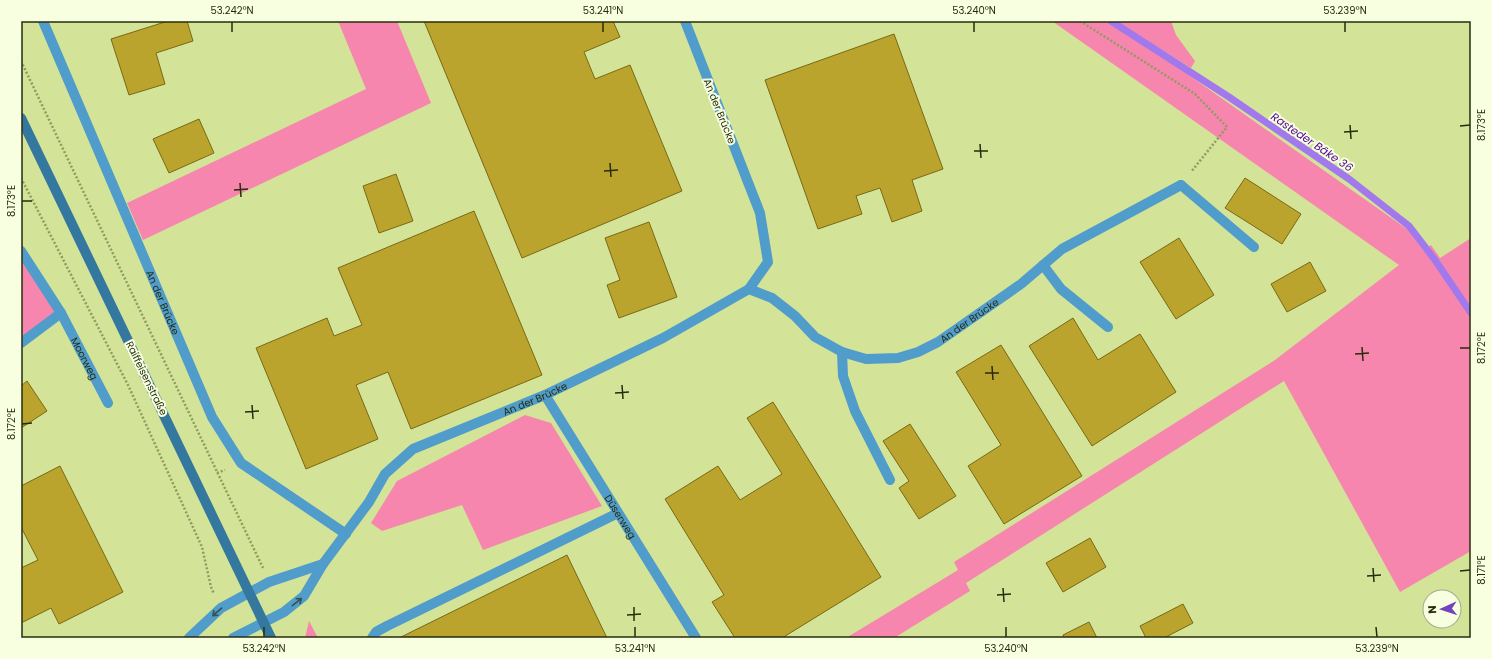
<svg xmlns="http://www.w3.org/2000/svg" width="1492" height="659" font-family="Poppins,sans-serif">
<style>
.green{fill:#f786af}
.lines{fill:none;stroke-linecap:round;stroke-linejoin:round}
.stream{stroke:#a279ec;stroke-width:7}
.building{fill:#baa42d;stroke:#796915}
.path{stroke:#8f9b60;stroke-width:2.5;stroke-dasharray:2 2;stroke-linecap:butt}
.service{stroke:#509cca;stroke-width:10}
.minor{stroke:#509cca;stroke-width:10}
.secondary{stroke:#3478a0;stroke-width:10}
.oneway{stroke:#35534f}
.ticks{fill:none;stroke:#272c0d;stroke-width:1.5}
.labels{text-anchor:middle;stroke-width:4;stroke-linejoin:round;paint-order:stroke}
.street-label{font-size:10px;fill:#272c0d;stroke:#f8ffe1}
.water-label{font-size:11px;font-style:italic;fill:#4f0095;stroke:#f8ffe1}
.neatline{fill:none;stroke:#272c0d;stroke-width:1.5}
.ticks-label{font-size:10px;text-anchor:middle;fill:#272c0d}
</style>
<rect width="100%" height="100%" fill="#d3e397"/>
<path class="green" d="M338 21H397L431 103 143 240 127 203 366 89Z
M1052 21H1112L1407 229 1423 250 1431 245 1440 258 1471 238V551L1400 592 1284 381 966 583 970 591 894 638H846L958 570 954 562 1275 360 1399 265Z
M1116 21H1171L1176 35 1195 61 1191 68Z
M21 249 61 313 21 343Z
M525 415 551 423 602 506 483 550 462 505 382 531 371 523 397 481Z
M309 621 318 638H305Z"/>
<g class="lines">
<path class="stream" d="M1111 21 1229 97 1349 179 1409 226 1435 260 1471 313"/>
</g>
<path class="building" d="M168 21H187L193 41 156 53 165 84 129 95 111 39Z
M424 21H613L620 37 584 52 595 79 630 65 682 191 522 258Z
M894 34 943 169 912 180 922 211 892 222 880 188 856 196 862 214 818 229 765 80Z
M199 119 214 153 169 173 153 139Z
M396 174 413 221 379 233 363 186Z
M1245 178 1301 214 1282 244 1225 208Z
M474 211 542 375 411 429 388 372 356 385 378 439 306 469 256 348 327 318 334 336 362 325 338 268Z
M649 222 677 297 619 318 607 285 620 280 605 238Z
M1179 238 1214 295 1176 319 1140 262Z
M1310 262 1326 291 1287 312 1271 284Z
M1073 318 1098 360 1140 334 1176 392 1092 446 1029 346Z
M1001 345 1082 476 1004 524 968 466 1001 445 956 372Z
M27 381 47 411 21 428V386Z
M773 402 881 577 782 638H735L712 602 724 595 665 499 718 466 740 500 782 474 747 418Z
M910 424 956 496 919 519 899 488 909 481 883 441Z
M60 466 123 592 59 624 51 608 21 623V568L38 560 21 527V486Z
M1090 538 1106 567 1063 592 1046 563Z
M567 555 607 638H399Z
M1183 604 1193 623 1164 638H1146L1140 626Z
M1089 622 1097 638H1064L1063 635Z"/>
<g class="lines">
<path class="path" d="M1080 21 1195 94 1227 127 1191 172
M21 61 263 568
M21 178 128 385 202 547 211 587 214 594
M217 473 225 470"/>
<path class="service" d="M1181 185 1254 247
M1043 265 1061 289 1108 327
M842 352 843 376 855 411 890 480
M372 638 376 632 387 626 618 513"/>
<g class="minor">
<path id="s1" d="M43 21 212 417 241 463 346 534"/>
<path id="s2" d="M21 251 61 313 108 403"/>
<path id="s3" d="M749 289 772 298 795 316 815 337 842 352 866 359 898 358 918 352 938 342 1021 284 1062 249 1181 185"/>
<path d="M21 343 61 313"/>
<path id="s4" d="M545 395 696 638"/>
<path d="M189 638 221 608 269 582 323 564"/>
<path id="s5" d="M233 638 284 612 304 596 323 564 369 502 385 474 413 449 545 395 663 338 749 289 768 262 760 213 685 21"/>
</g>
<path class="secondary" d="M21 118 271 638"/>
</g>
<defs><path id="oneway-shaft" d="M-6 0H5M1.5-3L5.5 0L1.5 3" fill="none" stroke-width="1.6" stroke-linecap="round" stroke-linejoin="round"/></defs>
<g class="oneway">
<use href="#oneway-shaft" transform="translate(297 602) rotate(-38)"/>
<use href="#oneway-shaft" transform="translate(217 612) rotate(139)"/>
</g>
<path class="ticks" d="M232 22V32M603 22V32M974 22V32M1345 22V32M1350 125 1351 139M1460 126 1470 125M1344 132 1358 131M980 144 981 158M974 151H988M610 163 611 177M604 171 618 170M240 183 241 197M234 190 248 189M22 201H32M1362 347 1363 361M1460 348H1470M1355 354 1369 353M992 366 993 380M985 373H999M622 385 623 399M615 393 629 392M252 405 253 419M245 412 259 411M22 424 32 423M1373 568 1374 582M1460 571 1470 570M1367 576 1381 575M1003 588 1004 602M997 595 1011 594M634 607V621M627 615 641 614M264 627V637M635 627V637M1006 627V637M1376 627 1377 637"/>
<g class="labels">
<g class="street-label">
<text transform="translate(720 111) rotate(68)" y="4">An der Brücke</text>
<text dy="4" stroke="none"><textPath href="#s1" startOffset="306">An der Brücke</textPath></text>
<text dy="4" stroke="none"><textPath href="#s3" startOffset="252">An der Brücke</textPath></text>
<text dy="4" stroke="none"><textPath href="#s2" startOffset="125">Moorweg</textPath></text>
<text transform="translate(147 378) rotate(64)" y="4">Raiffeisenstraße</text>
<text dy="4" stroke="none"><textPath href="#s5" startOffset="399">An der Brücke</textPath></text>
<text dy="4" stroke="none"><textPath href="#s4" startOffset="143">Düserweg</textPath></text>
</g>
<g class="water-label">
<text transform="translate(1312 142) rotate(34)" y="4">Rasteder Bäke 36</text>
</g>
</g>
<rect width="1492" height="659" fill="none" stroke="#f8ffe1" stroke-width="44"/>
<g transform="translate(1442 609) rotate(267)"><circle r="19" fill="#f8ffe1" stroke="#a4ab8c"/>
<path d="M0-3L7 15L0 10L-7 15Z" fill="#7243ba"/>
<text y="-6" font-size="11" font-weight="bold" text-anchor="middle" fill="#272c0d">N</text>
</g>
<rect x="22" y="22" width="1448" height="615" class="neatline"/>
<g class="ticks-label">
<text x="232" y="14">53.242°N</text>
<text x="603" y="14">53.241°N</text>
<text x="974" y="14">53.240°N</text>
<text x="1345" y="14">53.239°N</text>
<text transform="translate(1481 125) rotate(-90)" y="4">8.173°E</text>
<text transform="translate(11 201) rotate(-90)" y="4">8.173°E</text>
<text transform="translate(1481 348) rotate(-90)" y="4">8.172°E</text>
<text transform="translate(11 424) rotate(-90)" y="4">8.172°E</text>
<text transform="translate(1481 570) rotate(-90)" y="4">8.171°E</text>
<text x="264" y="652">53.242°N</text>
<text x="635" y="652">53.241°N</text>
<text x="1006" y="652">53.240°N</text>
<text x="1377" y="652">53.239°N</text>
</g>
</svg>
